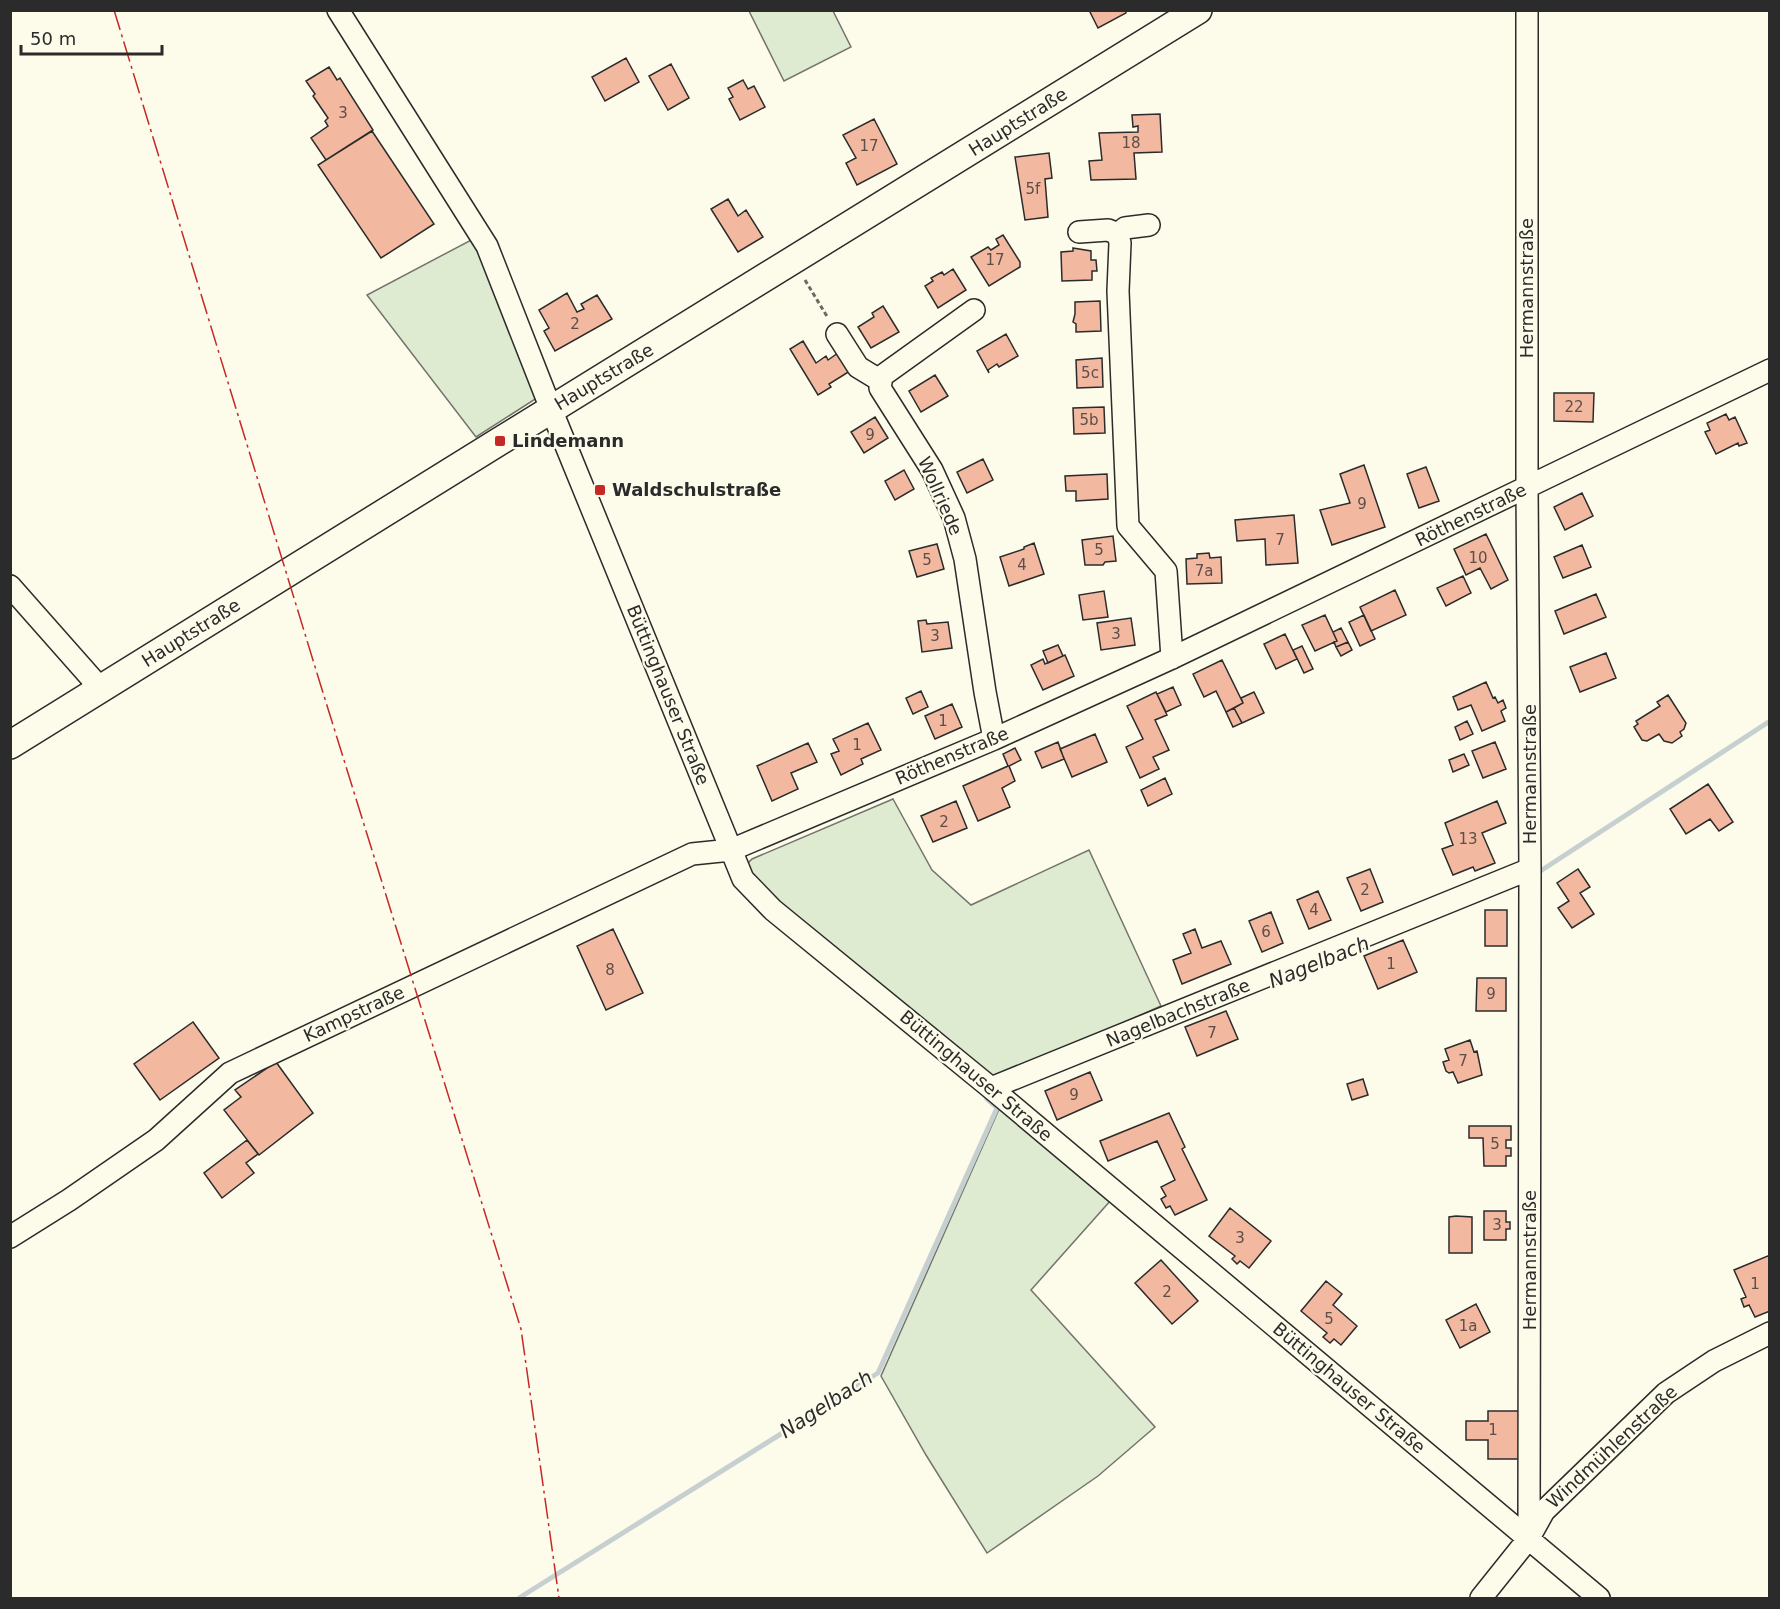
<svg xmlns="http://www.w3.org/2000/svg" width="1780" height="1609" font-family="'DejaVu Sans',sans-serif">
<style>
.green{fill:#deebd1;stroke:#74746e;stroke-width:1.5}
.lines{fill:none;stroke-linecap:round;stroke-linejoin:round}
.stream{stroke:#c7d0d0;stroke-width:5}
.building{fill:#f2b8a0;stroke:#2b2b2b;stroke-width:1.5}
.minor-casing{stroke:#2b2b2b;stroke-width:24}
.major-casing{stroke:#2b2b2b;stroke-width:30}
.path{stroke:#6a6964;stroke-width:3;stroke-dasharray:4.5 3;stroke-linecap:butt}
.minor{stroke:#fdfbea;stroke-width:21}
.major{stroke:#fdfbea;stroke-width:27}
.power{stroke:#c62828;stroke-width:1.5;stroke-dasharray:21 4.5 3 4.5;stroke-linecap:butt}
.poi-dot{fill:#c62828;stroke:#fdfbea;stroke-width:2}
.labels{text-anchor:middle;stroke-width:4.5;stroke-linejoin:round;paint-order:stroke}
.number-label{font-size:15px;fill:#5d4e48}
.street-label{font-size:18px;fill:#2b2b2b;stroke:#fdfbea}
.poi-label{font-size:18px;font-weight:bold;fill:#2b2b2b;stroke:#fdfbea;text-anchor:start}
.water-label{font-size:20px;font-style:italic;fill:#2b2b2b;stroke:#fdfbea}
</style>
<rect width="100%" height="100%" fill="#fdfbea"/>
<path class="green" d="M749 11H833L851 47 784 81Z
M475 238 540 396 476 437 367 295Z
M893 799 932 870 971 905 1089 850 1161 1006 993 1080 758 889 745 866 752 859Z
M1000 1107 1111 1200 1031 1290 1155 1427 1098 1476 987 1553 926 1455 881 1376Z"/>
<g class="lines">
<path class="stream" d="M1542 870 1770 721
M519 1598 878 1373 997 1108 987 1099"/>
</g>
<path class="building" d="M1089 10H1125L1126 13 1098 28Z
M626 58 639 82 605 101 592 77Z
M671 64 689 98 668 110 649 76Z
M329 67 337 80 340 78 373 130 326 160 311 138 328 126 325 121 328 118 313 96 315 94 306 81Z
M743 80 748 89 754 86 765 107 740 120 729 99 733 97 728 88Z
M1160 114 1162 152 1134 153 1136 179 1091 180 1089 161 1102 160 1099 133 1138 132V126L1133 127 1132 115Z
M874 119 897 164 857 185 846 163 856 158 843 135Z
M372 131 434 224 381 258 318 165Z
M1049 153 1052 178 1045 179 1048 217 1025 220 1015 157Z
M728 199 738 216 746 210 763 237 738 252 711 209Z
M1003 235 1020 262V267L989 286 971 257 988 247 991 250 999 245 996 239Z
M1073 248 1091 251V260H1096L1097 271H1092V280L1062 281 1061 252 1073 251Z
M953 269 966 290 938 308 925 286 933 281 931 278 942 272 944 275Z
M567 293 577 312 584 309 581 304 597 295 612 319 555 351 544 331 549 328 539 310Z
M1100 301 1101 331 1076 332V324L1073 322 1075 314V302Z
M883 306 899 332 871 348 858 327 874 317 872 313Z
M1006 334 1018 356 999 367 997 364 988 370 989 373 977 351Z
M803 341 816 363 826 356 828 360 838 353 850 371 829 384 831 387 818 395 790 349Z
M1102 358 1103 387 1077 388 1076 360Z
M935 375 948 396 921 412 909 391Z
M1554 393H1594L1593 422 1554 421Z
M1104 407 1105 433 1074 434 1073 408Z
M1726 414 1729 420 1735 417 1747 443 1739 446 1738 443 1716 454 1705 432 1710 430 1707 423Z
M875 417 888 438 864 453 851 432Z
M983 459 993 480 967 493 957 472Z
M1364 465 1385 527 1332 545 1320 510 1350 503 1340 474Z
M1426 467 1439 501 1419 508 1407 474Z
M904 470 914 489 895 500 885 481Z
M1107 474 1108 499 1076 501V491H1066L1065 476Z
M1582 493 1593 516 1565 530 1554 507Z
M1294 515 1298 563 1266 565 1265 539 1237 541 1235 520Z
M1486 534 1508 580 1491 589 1480 568 1466 575 1454 549Z
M1113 536 1116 561 1105 562 1103 565H1085L1082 540Z
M1034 543 1044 574 1009 586 1000 557 1024 549V547Z
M937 544 944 569 917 577 909 551Z
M1582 545 1591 567 1563 578 1554 557Z
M1209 553 1210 558 1221 557 1222 583 1187 584 1186 559 1197 558V554Z
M1463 576 1471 593 1446 606 1437 588Z
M1395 590 1406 615 1371 631 1360 607Z
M1104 591 1108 617 1083 620 1079 595Z
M1596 594 1606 617 1564 634 1555 611Z
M1325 615 1337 641 1315 651 1302 625Z
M1364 615 1375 639 1360 646 1349 622Z
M1131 618 1135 645 1101 650 1097 623Z
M926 620 927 624 948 622 952 648 922 652 918 621Z
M1341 628 1348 642 1336 647 1334 642 1337 641 1333 632Z
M1285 634 1297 659 1276 669 1264 644Z
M1348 642 1352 650 1341 656 1336 647Z
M1058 645 1063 656 1048 663 1043 651Z
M1302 646 1313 669 1304 673 1293 650Z
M1606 653 1616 678 1580 692 1570 667Z
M1065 655 1074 676 1043 690 1031 665 1043 659 1045 664Z
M1222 660 1243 703 1226 712 1216 691 1204 697 1193 674Z
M1486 682 1493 698 1495 697 1498 703 1503 700 1506 708 1501 711 1505 721 1482 731 1471 705 1458 710 1453 697Z
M1173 687 1181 705 1166 712 1157 694Z
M921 691 928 707 913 714 906 698Z
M1156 692 1167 715 1155 720 1169 750 1153 757 1159 769 1140 778 1126 747 1143 739 1127 706Z
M1254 692 1264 713 1242 723 1234 708 1243 703 1241 698Z
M1668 695 1686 723 1684 729 1680 732 1682 736 1672 743 1664 741 1659 734 1647 741 1642 740 1634 727 1638 724 1636 721 1660 706 1657 702Z
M952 704 962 727 935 739 925 716Z
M1234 708 1242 723 1233 727 1226 712Z
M1467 721 1473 734 1460 740 1455 727Z
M868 723 881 750 861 759 863 764 841 775 831 754 839 751 833 739Z
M1095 734 1107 762 1072 777 1060 749Z
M1058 742 1064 759 1042 768 1035 752Z
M1495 742 1506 769 1483 778 1472 751Z
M808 743 817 762 791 773 798 789 772 801 757 766Z
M1015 748 1021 760 1009 766 1015 781 1002 788 1010 807 978 821 963 786 1008 766 1003 754Z
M1464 754 1469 765 1453 772 1449 760Z
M1165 778 1172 794 1148 806 1141 790Z
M1708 784 1733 822 1719 831 1710 819 1686 834 1670 809Z
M956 801 967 828 933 842 921 816Z
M1497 801 1506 823 1482 833 1495 863 1475 871 1473 867 1453 875 1442 849 1453 845 1445 823Z
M1370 869 1383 902 1361 911 1347 878Z
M1578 869 1590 887 1580 893 1594 914 1572 928 1558 908 1569 901 1557 883Z
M1318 891 1331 920 1309 929 1297 900Z
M1485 910H1507V946H1485Z
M1271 912 1283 943 1262 952 1249 921Z
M613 929 643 993 606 1010 577 946Z
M1195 929 1202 948 1221 941 1231 964 1182 984 1173 960 1191 953 1183 934Z
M1403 940 1417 972 1378 989 1364 956Z
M1477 978H1506V1011H1476Z
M1226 1011 1238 1039 1197 1056 1185 1027Z
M193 1022 219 1058 160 1100 134 1064Z
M1470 1040 1474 1052 1477 1051 1482 1075 1458 1083 1453 1072 1449 1073 1446 1071 1443 1062 1449 1060 1445 1049Z
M276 1062 313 1113 259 1155 224 1110 241 1097 235 1090Z
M1090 1072 1102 1100 1057 1120 1045 1091Z
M1363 1079 1368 1095 1352 1100 1347 1084Z
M1169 1113 1185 1147 1182 1149 1207 1200 1175 1215 1170 1206 1166 1208 1161 1199 1166 1196 1161 1187 1175 1180 1157 1141 1108 1161 1100 1141Z
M1469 1126H1511V1140H1506V1148H1511V1156H1506V1166H1484L1483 1138H1469Z
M247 1140 258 1154 246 1163 254 1173 222 1198 204 1173Z
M1230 1208 1271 1241 1249 1268 1240 1261 1237 1264 1232 1259 1235 1256 1209 1236Z
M1484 1211H1506V1222H1510V1229H1506V1240H1484Z
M1456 1216 1472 1217V1253H1449V1217Z
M1770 1255V1311L1755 1317 1749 1305 1744 1307 1741 1299 1746 1297 1734 1270Z
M1161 1260 1198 1301 1172 1324 1135 1283Z
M1326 1281 1342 1294 1333 1305 1357 1326 1341 1345 1334 1339 1330 1343 1323 1337 1327 1333 1301 1311Z
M1476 1304 1490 1332 1460 1348 1446 1320Z
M1488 1411H1521L1520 1459H1488V1440H1466V1421H1488Z"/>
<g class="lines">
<g class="minor-casing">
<path id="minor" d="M338 10 487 246 551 409 743 879 773 910 991 1088 1599 1598
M1527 10V488L1530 869 1529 1538
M1079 232 1108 230 1118 234 1120 243 1118 291 1128 526 1166 571 1172 658
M1118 234 1125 228 1149 225
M974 310 882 376 880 388 932 470 954 518 965 559 985 692 994 739
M837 334 858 367 881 381
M10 586 101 689
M991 1088 1530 869
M10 1237 69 1200 156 1140 230 1073 692 854 731 850 994 739 1172 658 1770 370
M1481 1598 1529 1538 1544 1511 1666 1393 1714 1361 1770 1333"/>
</g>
<g class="major-casing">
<path id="major" d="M10 745 500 441 1198 10"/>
</g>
<path class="path" d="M805 280 828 318"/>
<use href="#minor" class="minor"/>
<use href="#major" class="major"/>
<path class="power" d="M114 10 320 683 521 1329 559 1598"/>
</g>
<g class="poi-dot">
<rect x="494" y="435" width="12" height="12" rx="3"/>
<rect x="594" y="484" width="12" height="12" rx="3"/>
</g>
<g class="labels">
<g class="number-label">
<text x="343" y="118">3</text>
<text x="1131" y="148">18</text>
<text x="869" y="151">17</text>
<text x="1033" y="194">5f</text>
<text x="995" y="265">17</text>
<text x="575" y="329">2</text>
<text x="1090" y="378">5c</text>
<text x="1574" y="412">22</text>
<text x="1089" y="425">5b</text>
<text x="870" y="440">9</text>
<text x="1362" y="509">9</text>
<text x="1280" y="545">7</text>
<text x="1099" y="555">5</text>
<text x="1478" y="563">10</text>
<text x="927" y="565">5</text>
<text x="1022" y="570">4</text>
<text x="1204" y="576">7a</text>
<text x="1116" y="639">3</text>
<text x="935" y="641">3</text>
<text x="943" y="726">1</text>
<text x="857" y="750">1</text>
<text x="944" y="827">2</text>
<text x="1468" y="844">13</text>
<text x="1365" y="895">2</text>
<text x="1314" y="915">4</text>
<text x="1266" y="937">6</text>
<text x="1391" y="969">1</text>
<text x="610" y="975">8</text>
<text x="1491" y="999">9</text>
<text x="1212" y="1038">7</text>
<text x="1463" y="1066">7</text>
<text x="1074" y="1100">9</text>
<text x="1495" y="1149">5</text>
<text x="1497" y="1230">3</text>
<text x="1240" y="1243">3</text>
<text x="1755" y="1289">1</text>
<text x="1167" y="1297">2</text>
<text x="1329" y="1324">5</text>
<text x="1468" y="1331">1a</text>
<text x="1493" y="1435">1</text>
</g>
<g class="street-label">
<text transform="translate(1018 122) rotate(-32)" y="6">Hauptstraße</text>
<text transform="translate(1527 288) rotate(-90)" y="6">Hermannstraße</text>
<text transform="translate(604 377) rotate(-31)" y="6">Hauptstraße</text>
<text transform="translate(940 496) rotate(66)" y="6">Wollriede</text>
<text transform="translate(1471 515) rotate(-26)" y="6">Röthenstraße</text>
<text transform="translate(191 633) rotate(-32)" y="6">Hauptstraße</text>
<text transform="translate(668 695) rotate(68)" y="6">Büttinghauser Straße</text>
<text transform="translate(952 756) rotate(-23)" y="6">Röthenstraße</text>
<text transform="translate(1530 774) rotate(-90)" y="6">Hermannstraße</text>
<text transform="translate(1178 1013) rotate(-22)" y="6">Nagelbachstraße</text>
<text transform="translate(354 1014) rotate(-25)" y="6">Kampstraße</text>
<text transform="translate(976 1076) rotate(40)" y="6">Büttinghauser Straße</text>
<text transform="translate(1530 1260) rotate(-90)" y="6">Hermannstraße</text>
<text transform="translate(1349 1388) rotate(40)" y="6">Büttinghauser Straße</text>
<text transform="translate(1612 1447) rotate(-43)" y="6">Windmühlenstraße</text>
</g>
<g class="poi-label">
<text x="512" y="447">Lindemann</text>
<text x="612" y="496">Waldschulstraße</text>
</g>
<g class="water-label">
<text transform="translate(1319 962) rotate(-22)" y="7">Nagelbach</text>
<text transform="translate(826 1404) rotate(-33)" y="7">Nagelbach</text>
</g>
</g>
<rect width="1780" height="1609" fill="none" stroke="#2b2b2b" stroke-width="24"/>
<path d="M21 45v9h141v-9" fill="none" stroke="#2b2b2b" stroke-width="3"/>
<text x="30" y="45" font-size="18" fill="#2b2b2b" stroke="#fdfbea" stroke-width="4.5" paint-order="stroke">50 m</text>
</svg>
